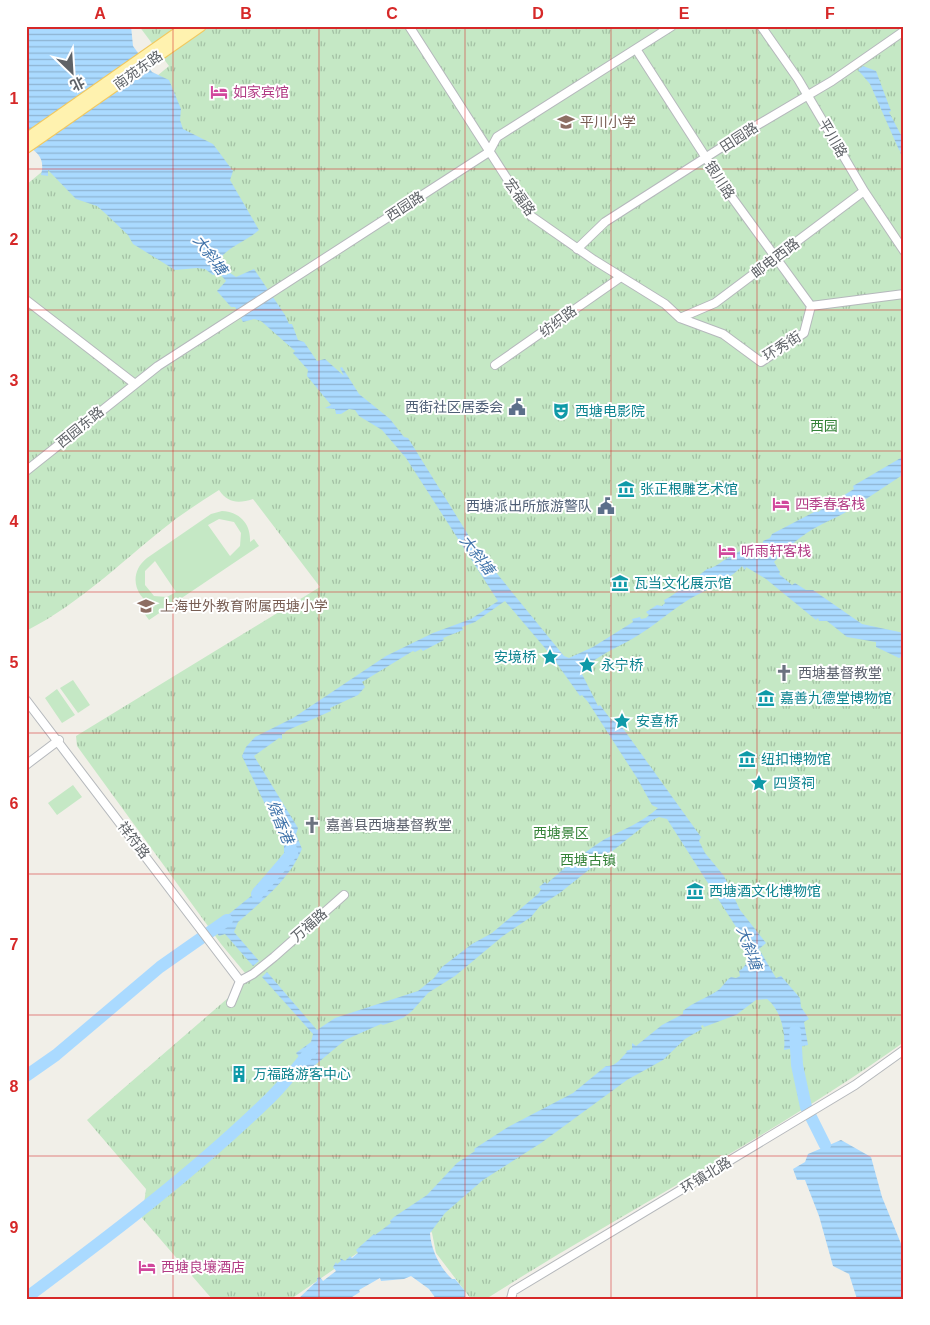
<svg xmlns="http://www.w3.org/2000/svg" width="930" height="1325" font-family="Arial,'Noto Sans SC',sans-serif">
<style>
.green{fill:#c5e8c5;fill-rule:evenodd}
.park{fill:url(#park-tufts)}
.water{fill:url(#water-rules)}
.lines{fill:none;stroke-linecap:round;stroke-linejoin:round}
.river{stroke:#aadaff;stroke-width:12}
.minor-casing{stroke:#b5b8bc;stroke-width:10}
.major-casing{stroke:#f2c960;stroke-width:12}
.minor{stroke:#fff;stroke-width:8}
.major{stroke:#fff2af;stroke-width:10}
.grid{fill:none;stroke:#d62828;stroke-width:1;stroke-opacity:0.55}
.labels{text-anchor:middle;stroke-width:4;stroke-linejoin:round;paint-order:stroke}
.street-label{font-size:14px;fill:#5f6368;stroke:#fff}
.hotel-label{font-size:14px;fill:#b23c85;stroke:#fff;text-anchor:start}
.education-label{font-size:14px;fill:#785e54;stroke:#fff;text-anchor:start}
.service-label{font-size:14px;fill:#4e5e75;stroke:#fff;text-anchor:end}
.culture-label{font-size:14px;fill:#0d838f;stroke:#fff;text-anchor:start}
.park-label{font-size:14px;fill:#348238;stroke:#fff}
.worship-label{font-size:14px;fill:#5b616d;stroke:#fff;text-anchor:start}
.water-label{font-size:15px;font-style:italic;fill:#4174aa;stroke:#fff}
.neatline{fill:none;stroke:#d62828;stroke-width:2}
.grid-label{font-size:16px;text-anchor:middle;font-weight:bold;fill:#d62828}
</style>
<defs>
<pattern id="park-tufts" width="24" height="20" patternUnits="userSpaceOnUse" patternTransform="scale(1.25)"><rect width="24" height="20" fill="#c5e8c5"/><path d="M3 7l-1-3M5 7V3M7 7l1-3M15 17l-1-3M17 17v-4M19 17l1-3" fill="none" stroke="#a3c0a4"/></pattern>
<pattern id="water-rules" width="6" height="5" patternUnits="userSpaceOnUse" patternTransform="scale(1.25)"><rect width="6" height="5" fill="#aadaff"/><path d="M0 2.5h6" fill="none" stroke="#8eb4d2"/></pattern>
</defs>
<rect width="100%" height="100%" fill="#f1efe8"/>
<path class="green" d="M222 511C240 512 251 524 250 542L254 539 259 546 149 620 144 613 155 606C134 598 128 573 147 558L211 514ZM219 519 234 522 241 533 240 546 230 556 208 525ZM155 561 176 592 167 597 154 596 145 585V571Z
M73 680 90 705 78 713 60 688Z
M57 689 75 715 62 723 45 698Z
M73 785 82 797 57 815 48 803Z"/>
<path class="park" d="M139 26H904V1042C771 1137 624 1211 486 1299H471L436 1253 432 1233 418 1211 291 1299H212L142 1218 146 1189 87 1120 250 979 221 944 77 746 76 736 320 587 253 499C238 504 228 503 219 490 205 499 191 508 177 518 127 556 83 602 26 631V185L169 66Z"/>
<path class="water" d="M26 26H131L133 46 152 72 169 80 181 109 180 120 183 129 213 144 233 171 230 180 259 230C246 241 232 245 221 257L223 264 221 267 226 275 230 273 236 277 254 269 285 315 289 324H292L298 340 304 342 317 361 325 359 344 376 340 368 342 367 359 394 390 419 404 437 408 438 477 549 564 656 569 658 593 647 633 622 632 619 640 617 641 619 646 618 649 615 646 612 657 605 662 606 665 603 664 600C675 595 694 579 707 569 717 568 723 558 734 556V554L748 547 751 552 757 553 758 549 762 551 763 541 770 538 772 534 816 511 818 512 828 505 827 502C838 500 844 495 854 489L853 486 904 456V474L857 505 852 503 847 507 848 511C836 518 825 522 813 529 798 538 786 549 774 562L780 572 779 574 792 585 795 583 806 590H813L862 624 904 633V655L899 658 876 647V642L847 637 827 621H819L818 618 816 620 766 579 746 567 745 570 742 566C725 584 704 590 688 600 670 611 652 628 632 639 618 647 589 660 581 672L598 706 600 705 612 721 615 719 622 727 701 837 699 841 705 853 724 876 740 910 766 943 759 949 776 978 781 976 800 998 801 1007 809 1019 804 1022 808 1045 784 1050C786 1033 781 1010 767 999L756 1000 736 1015 704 1027 703 1025 701 1026 702 1029 685 1039 663 1060 627 1080 541 1143 483 1180 445 1213 430 1233C431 1250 440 1268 452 1279H455L465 1291V1299H436L429 1289 411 1276 404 1279 381 1281 380 1278 359 1290 360 1292 349 1299H298L317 1281V1278L320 1277 323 1281 336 1271 333 1267 336 1262 337 1264 341 1261 340 1258 345 1261 350 1256 352 1258 358 1253 356 1250 374 1234 375 1235 391 1223 390 1221 394 1217 427 1195 457 1163 475 1151 474 1149 508 1127 573 1093 606 1066C616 1067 621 1058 627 1052L626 1051 632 1049V1043L636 1046 662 1025 683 1014V1011C695 1001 705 999 717 991 723 987 725 981 731 977L736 978 740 976 739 971C751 963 748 953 745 941L667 819 659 817 650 821 561 892 540 906 531 917 503 936 455 976 428 993 412 1011 403 1018 383 1025 381 1024 345 1040 308 1071 298 1059 300 1058 296 1053 311 1042 313 1034 262 977 267 972 317 1030 335 1018 418 991 434 978 442 967 472 944 492 933 539 893 541 889 539 887 545 882 547 884C559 871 589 849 605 839 621 831 644 821 658 808L652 805 637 778 588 702 582 695 580 696 550 654 505 601 475 622 462 627 463 630 443 638 444 640 423 651 421 649 415 652 413 651 362 682 365 687 358 695 330 708 331 711 286 731 284 734H282V739L279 738 254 756 298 828 296 834 302 849C290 879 261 902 238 922L234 932 259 961 253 966 225 934 219 936 213 927 256 892 253 889 264 877 270 882 284 864V844L242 756 246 747 255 737 293 718 386 656 433 633 471 619 498 601 406 458 382 430 359 416 355 410 349 409 341 414H336L335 409 325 408 331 405 307 376 308 370 293 353 295 351 261 321 254 319 243 322 235 307H231L217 291 226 281 219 273 213 275 205 269 197 268 175 270 133 244 128 235 106 214 97 206 76 199 48 170V176L41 175C45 159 39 153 26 145Z
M863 66 876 71 891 111 889 112 902 137 904 136V156L900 153 901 151 899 150 870 84 858 70Z
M841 1140 871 1157 882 1197 904 1251V1299H857L849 1274 833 1266 819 1216 805 1180H797L793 1169 805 1162 808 1154Z"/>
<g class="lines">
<path class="river" d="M257 894 292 853 291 849
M795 1031 797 1065 806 1107 825 1145
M26 1076 56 1055 160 967 227 920
M26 1298C109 1236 193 1173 267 1101 284 1085 298 1066 312 1049"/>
<g class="minor-casing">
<path id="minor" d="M409 26 531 216 594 260 665 304 680 318 723 334 761 362 804 333 811 306 904 294
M761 26 798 79 864 191 904 251
M636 49 728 192 811 306
M577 249 605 222 744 133 832 81 904 31
M26 300 135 384
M680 318 715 303 864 191
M495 365 621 277
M26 471 158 366 489 152 497 137 672 26
M26 700 240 981
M26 765 59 740
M231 1003 240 981 253 974 274 957 344 895
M511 1299 513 1291 855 1085 904 1050"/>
</g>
<g class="major-casing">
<path id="major" d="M30 136 187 26
M26 148 201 26"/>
</g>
<use href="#minor" class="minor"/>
<use href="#major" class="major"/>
</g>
<path class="grid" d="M173 26V1299M319 26V1299M465 26V1299M611 26V1299M757 26V1299M26 169H904M26 310H904M26 451H904M26 592H904M26 733H904M26 874H904M26 1015H904M26 1156H904"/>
<defs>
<g id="hotel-bare" transform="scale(1.35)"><path d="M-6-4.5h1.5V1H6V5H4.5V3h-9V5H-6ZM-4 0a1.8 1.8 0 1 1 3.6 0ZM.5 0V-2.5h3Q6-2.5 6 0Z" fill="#d1479c" stroke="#fff" stroke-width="2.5" paint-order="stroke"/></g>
<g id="school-bare" transform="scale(1.35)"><path d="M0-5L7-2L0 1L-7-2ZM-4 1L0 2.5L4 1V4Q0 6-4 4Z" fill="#8d6e63" stroke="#fff" stroke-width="2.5" paint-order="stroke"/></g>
<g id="civic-bare" transform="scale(1.35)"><path d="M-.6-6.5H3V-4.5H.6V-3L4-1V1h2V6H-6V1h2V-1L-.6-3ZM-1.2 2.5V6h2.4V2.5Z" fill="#5c6f8a" stroke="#fff" stroke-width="2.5" paint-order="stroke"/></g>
<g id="theatre-bare" transform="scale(1.35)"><path d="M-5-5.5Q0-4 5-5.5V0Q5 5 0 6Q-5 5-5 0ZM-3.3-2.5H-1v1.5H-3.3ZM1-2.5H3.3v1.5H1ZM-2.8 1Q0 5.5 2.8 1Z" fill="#0f9aa8" stroke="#fff" stroke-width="2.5" paint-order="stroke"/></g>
<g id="museum-bare" transform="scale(1.35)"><path d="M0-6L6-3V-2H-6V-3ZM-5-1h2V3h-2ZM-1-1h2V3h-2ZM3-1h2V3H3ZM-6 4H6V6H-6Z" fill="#0f9aa8" stroke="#fff" stroke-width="2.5" paint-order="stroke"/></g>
<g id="sight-bare" transform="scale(1.35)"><path d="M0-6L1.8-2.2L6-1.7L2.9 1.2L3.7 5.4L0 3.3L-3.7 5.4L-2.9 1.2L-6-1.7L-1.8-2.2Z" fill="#0f9aa8" stroke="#fff" stroke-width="2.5" paint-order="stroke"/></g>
<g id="church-bare" transform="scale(1.35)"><path d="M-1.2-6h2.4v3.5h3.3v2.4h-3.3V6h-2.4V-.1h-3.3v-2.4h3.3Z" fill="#6b7280" stroke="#fff" stroke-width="2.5" paint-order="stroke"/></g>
<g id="building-bare" transform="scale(1.35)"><path d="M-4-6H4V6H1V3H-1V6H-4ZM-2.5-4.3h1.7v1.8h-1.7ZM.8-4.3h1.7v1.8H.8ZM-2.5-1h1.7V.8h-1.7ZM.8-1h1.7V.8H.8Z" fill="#0f9aa8" stroke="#fff" stroke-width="2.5" paint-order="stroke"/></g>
</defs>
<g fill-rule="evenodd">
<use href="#hotel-bare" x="219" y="92"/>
<use href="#school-bare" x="566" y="122"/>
<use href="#civic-bare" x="517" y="407"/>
<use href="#theatre-bare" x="561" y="411"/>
<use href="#museum-bare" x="626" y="489"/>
<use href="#hotel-bare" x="781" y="504"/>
<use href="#civic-bare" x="606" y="506"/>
<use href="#hotel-bare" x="727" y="551"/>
<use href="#museum-bare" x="620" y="583"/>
<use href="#school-bare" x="146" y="606"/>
<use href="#sight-bare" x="550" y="657"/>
<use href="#sight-bare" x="587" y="665"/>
<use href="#church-bare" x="784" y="673"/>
<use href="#museum-bare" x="766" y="698"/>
<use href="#sight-bare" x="622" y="721"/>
<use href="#museum-bare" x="747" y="759"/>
<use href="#sight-bare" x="759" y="783"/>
<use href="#church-bare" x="312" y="825"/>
<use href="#museum-bare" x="695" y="891"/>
<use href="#building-bare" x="239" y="1074"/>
<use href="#hotel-bare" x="147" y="1267"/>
</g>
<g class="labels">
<g class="street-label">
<text transform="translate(138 70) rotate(-35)" y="5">南苑东路</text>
<text transform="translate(739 137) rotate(-33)" y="5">田园路</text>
<text transform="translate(833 138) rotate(60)" y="5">平川路</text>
<text transform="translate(720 180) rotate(57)" y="5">银川路</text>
<text transform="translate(520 197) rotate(55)" y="5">宏福路</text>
<text transform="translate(405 206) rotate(-33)" y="5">西园路</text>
<text transform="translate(775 258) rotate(-37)" y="5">邮电西路</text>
<text transform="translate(558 321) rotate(-36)" y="5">纺织路</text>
<text transform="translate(782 346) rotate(-32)" y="5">环秀街</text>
<text transform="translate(80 427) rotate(-39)" y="5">西园东路</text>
<text transform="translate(134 840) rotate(53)" y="5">祥符路</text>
<text transform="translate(309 925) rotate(-41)" y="5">万福路</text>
<text transform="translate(706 1175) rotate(-31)" y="5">环镇北路</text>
</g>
<g class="hotel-label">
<text x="233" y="97">如家宾馆</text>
<text x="795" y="509">四季春客栈</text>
<text x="741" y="556">听雨轩客栈</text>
<text x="161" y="1272">西塘良壤酒店</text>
</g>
<g class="education-label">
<text x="580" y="127">平川小学</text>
<text x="160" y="611">上海世外教育附属西塘小学</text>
</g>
<g class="service-label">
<text x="503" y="412">西街社区居委会</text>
<text x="592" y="511">西塘派出所旅游警队</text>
</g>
<g class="culture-label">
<text x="575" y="416">西塘电影院</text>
<text x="640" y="494">张正根雕艺术馆</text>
<text x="634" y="588">瓦当文化展示馆</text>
<text x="536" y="662" text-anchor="end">安境桥</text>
<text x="601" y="670">永宁桥</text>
<text x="780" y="703">嘉善九德堂博物馆</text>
<text x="636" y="726">安喜桥</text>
<text x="761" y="764">纽扣博物馆</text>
<text x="773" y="788">四贤祠</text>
<text x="709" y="896">西塘酒文化博物馆</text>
<text x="253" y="1079">万福路游客中心</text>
</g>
<g class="park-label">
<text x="824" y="431">西园</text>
<text x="561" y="838">西塘景区</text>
<text x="588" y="865">西塘古镇</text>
</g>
<g class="worship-label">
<text x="798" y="678">西塘基督教堂</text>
<text x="326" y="830">嘉善县西塘基督教堂</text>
</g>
<g class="water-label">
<text transform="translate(210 255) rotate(53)" y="5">大斜塘</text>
<text transform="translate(477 555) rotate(52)" y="5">大斜塘</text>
<text transform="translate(280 822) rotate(68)" y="5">烧香港</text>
<text transform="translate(749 948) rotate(70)" y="5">大斜塘</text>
</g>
</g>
<rect width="930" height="1325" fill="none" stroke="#ffffff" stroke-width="55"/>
<g transform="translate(72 72) rotate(155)" stroke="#ffffff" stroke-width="4" paint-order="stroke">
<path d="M0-4L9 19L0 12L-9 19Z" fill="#5f6368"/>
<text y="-8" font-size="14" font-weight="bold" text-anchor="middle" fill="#5f6368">北</text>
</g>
<rect x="28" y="28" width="874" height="1270" class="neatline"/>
<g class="grid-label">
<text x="100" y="19">A</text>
<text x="246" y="19">B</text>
<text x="392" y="19">C</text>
<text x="538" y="19">D</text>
<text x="684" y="19">E</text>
<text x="830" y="19">F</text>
<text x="14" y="104">1</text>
<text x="14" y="245">2</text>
<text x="14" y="386">3</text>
<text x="14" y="527">4</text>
<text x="14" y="668">5</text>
<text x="14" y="809">6</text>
<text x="14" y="950">7</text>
<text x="14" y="1092">8</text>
<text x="14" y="1233">9</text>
</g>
</svg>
